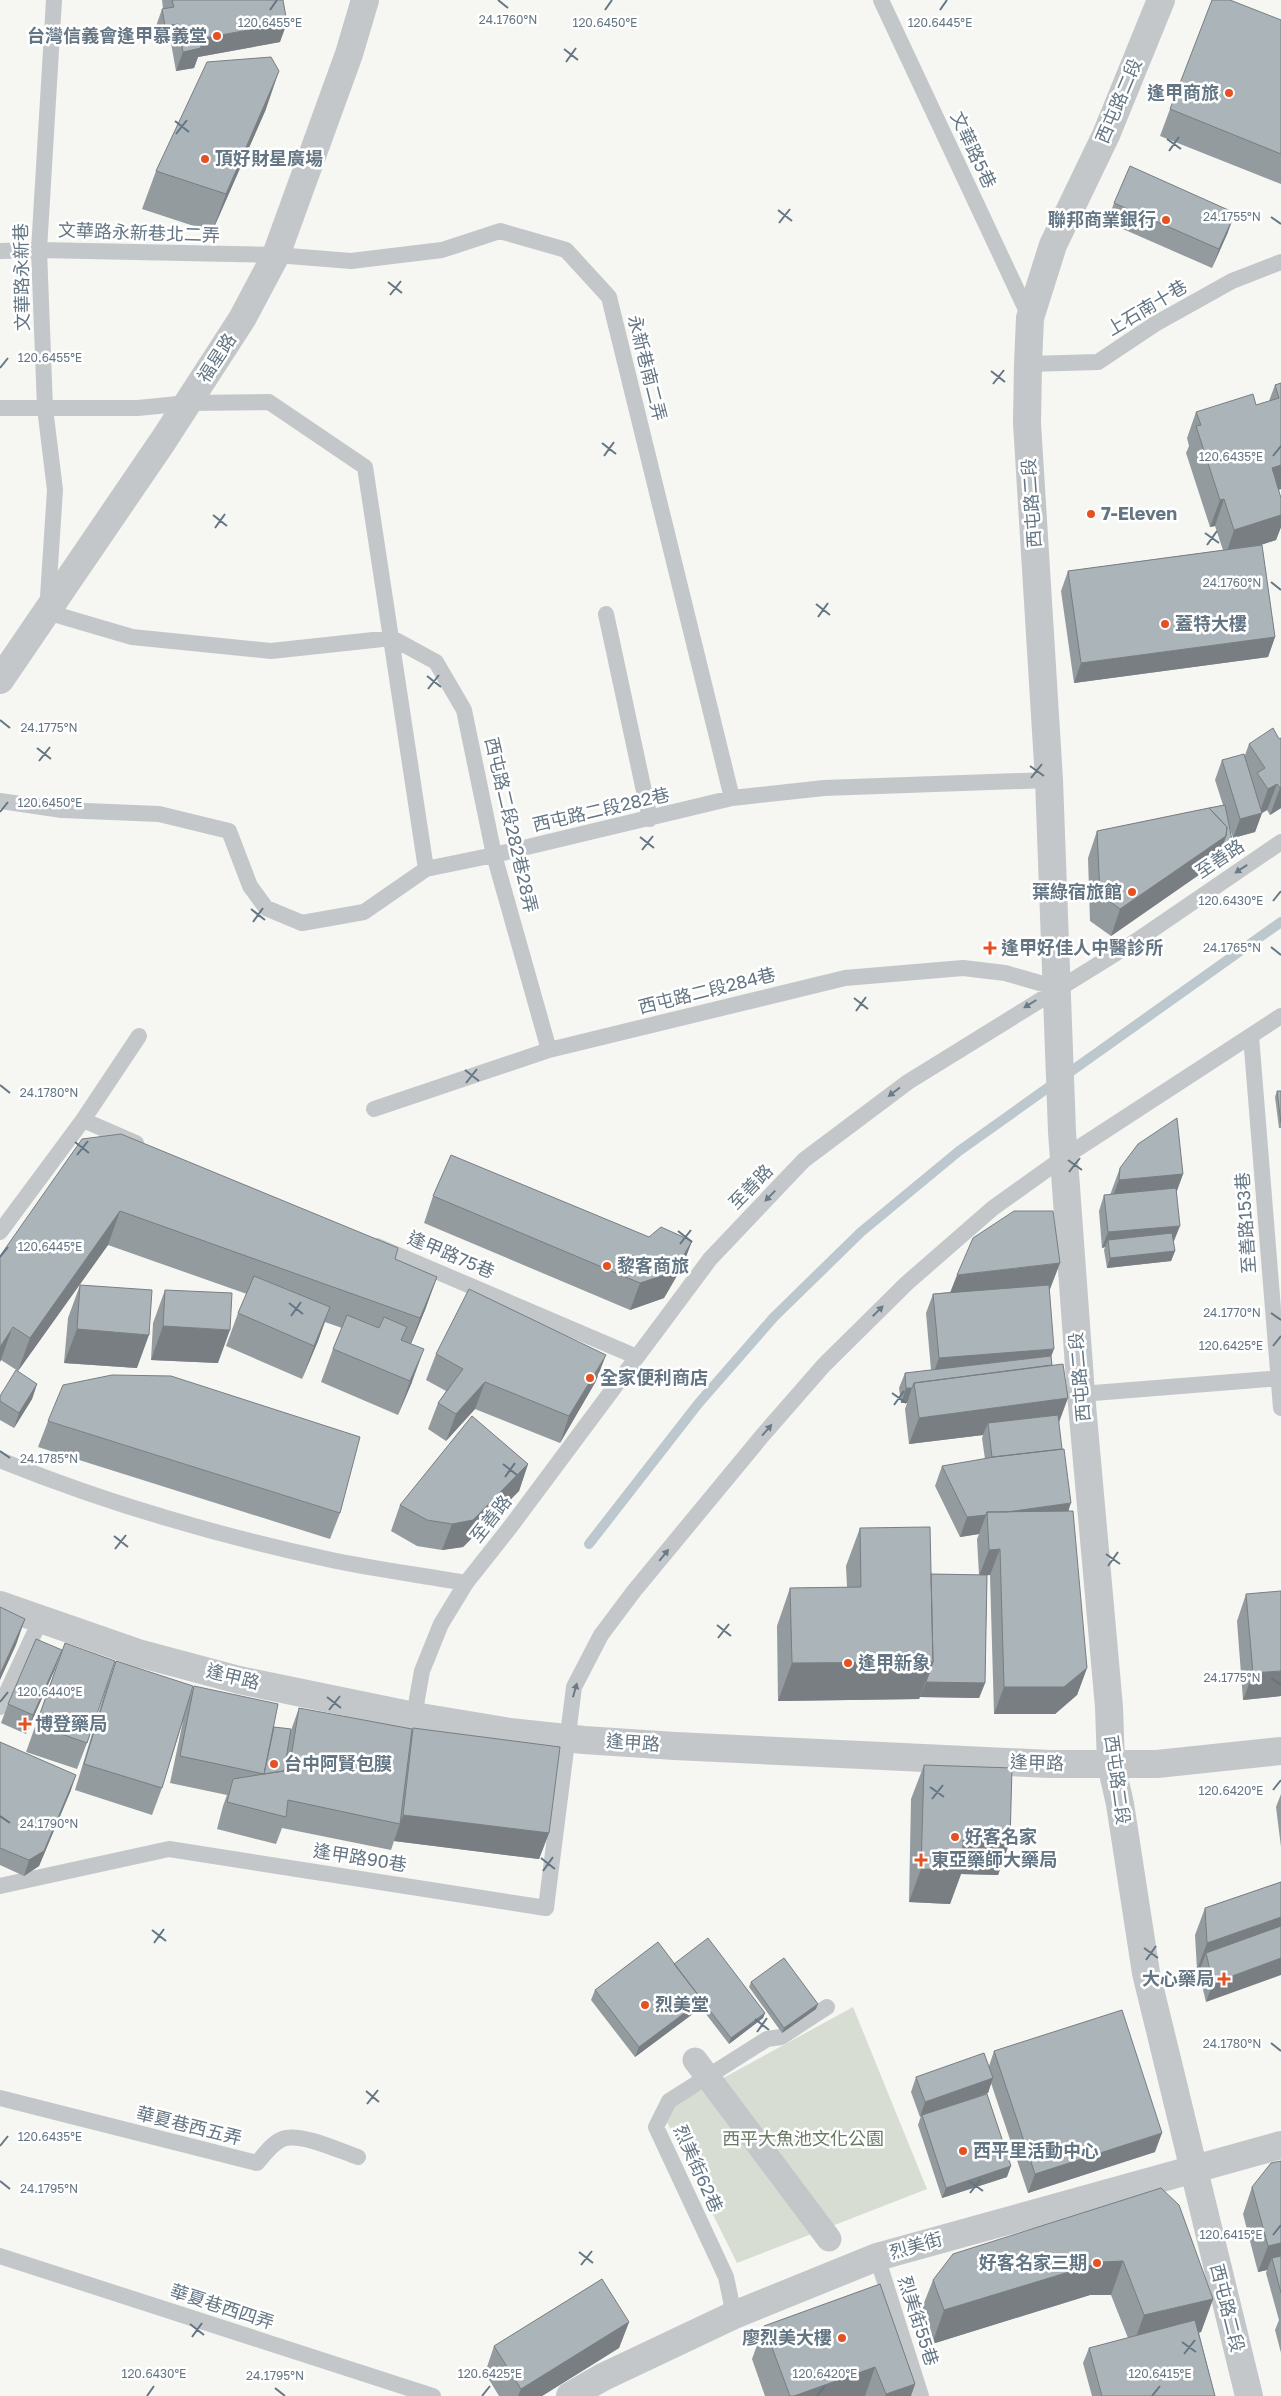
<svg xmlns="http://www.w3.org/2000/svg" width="1281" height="2396" font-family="'Golos Text','Noto Sans TC',sans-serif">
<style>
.green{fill:#d7ddd3}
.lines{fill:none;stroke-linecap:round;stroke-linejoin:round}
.stream{stroke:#bcc8cd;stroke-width:10}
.service{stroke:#c3c7ca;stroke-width:16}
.pedestrian{stroke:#c3c7ca;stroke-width:25}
.minor{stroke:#c3c7ca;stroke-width:28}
.tertiary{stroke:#c3c7ca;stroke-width:28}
.wall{fill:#939b9f}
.shaded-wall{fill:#787e82}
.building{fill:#abb4b9;stroke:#787e82}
.oneway{fill:#697a88}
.ticks{fill:none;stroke:#647684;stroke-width:2}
.poi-dot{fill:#e65122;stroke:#fff;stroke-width:2}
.labels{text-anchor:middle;stroke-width:5;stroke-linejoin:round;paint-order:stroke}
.poi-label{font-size:18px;font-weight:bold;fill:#647684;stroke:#fff;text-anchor:start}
.street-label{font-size:18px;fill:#647684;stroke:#fff}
.park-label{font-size:18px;fill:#687b63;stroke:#fff}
.ticks-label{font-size:12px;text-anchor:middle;fill:#647684;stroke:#fff;stroke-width:5;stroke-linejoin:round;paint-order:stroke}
</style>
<rect width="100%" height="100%" fill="#f6f6f2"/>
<path class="green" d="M853 2007 927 2189 737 2263 667 2122 674 2105Z"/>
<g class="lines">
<path class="stream" d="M589 1544 698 1404 774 1317 861 1232 959 1151 1281 922"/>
<path class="service" d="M54 0 39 250 45 408 55 490 47 612 132 637 271 651 392 638 436 662 464 710 494 855 549 1050
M881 0 1030 318
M0 251 39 250 276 255 351 261 442 250 500 231 566 250 609 297 732 798
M1028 364 1098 362 1155 324 1232 281 1281 262
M0 408H138L188 403 269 402 365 467 426 869
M606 614 650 819
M0 801 62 810 159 814 229 831 250 886 266 908 302 923 364 912 426 869 494 855 732 798 824 788 1049 780
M1251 1036 1281 1408
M374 1109 549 1050 845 978 963 968 1005 973 1057 988
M83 1120 139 1036
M0 1232 83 1120 136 1143
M377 1246 637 1357
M1081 1394 1281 1378
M0 1460C106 1503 216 1535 327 1559 373 1569 420 1575 466 1583
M0 1707 40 1621
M414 1716 422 1671 441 1624 466 1583 511 1526 710 1259 804 1160 908 1082 1136 941 1281 842
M0 1886 169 1849 546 1908 574 1687 601 1635 634 1591 762 1436 824 1365 907 1283 993 1208 1063 1158 1281 1016
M0 2098 257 2163C264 2155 274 2140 286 2138 304 2134 340 2151 358 2157
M0 2256 433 2396
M877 2257 921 2396
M734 2315 726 2277 656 2127 669 2101 767 2039 781 2037 827 2007"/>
<path class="pedestrian" d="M695 2060 829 2239"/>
<path class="minor" d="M0 1605 138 1653 239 1680 414 1716 510 1732 584 1740 675 1746 1050 1764H1157L1281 1751
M570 2396 603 2377 734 2315 877 2257 1281 2145"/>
<path class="tertiary" d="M1161 0 1106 135 1053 245 1030 318 1028 364 1027 423 1049 780 1062 1132 1081 1394 1109 1707 1111 1764 1120 1804 1146 1973 1249 2396
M0 680 163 441 242 319 276 255 349 54 365 0"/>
</g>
<path class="wall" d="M162 0H283L280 42 198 57 194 68 176 71 171 43 158 46 155 29 162 9H163Z
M1281 20V184L1160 136 1170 109Z
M266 109 212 232 142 209 156 171Z
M1114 203 1228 232 1212 268 1107 222Z
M1281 383V489L1278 490 1281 515V527L1276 540 1260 545 1275 637 1268 657 1074 683 1061 591 1068 571 1223 550 1215 526 1210 527 1186 453 1189 446 1187 438 1196 412 1256 405 1269 401 1275 385Z
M1279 739 1281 808 1270 815 1267 810 1262 813 1255 832 1233 838 1228 823 1231 850 1220 853 1216 863 1111 936 1090 921 1088 858 1097 831 1223 805 1215 780 1222 760 1245 755 1249 744Z
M1277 1091H1281V1128H1279L1275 1097Z
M82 1139 395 1259 437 1277 425 1310 411 1344 412 1382 398 1415 321 1382 333 1349 342 1328 325 1322 318 1341 302 1379 226 1346 238 1313 247 1294 108 1245 18 1371 1 1360 0 1362Z
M1120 1168 1183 1174 1177 1191 1173 1241 1175 1251 1171 1261 1107 1268 1104 1250 1105 1247 1102 1248 1099 1211 1104 1195H1110Z
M433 1196 649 1237 692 1241 682 1267 664 1298 630 1310 424 1223Z
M1060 1263 1049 1292 1051 1356 1087 1668 1077 1695 1055 1714H994L990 1575H987L985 1683 979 1698 920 1697 919 1699 778 1701 777 1626 790 1588 847 1587 846 1566 860 1528 931 1574 979 1575 977 1539 979 1534 960 1537 935 1486 942 1466 985 1459 982 1438 983 1435 909 1444 905 1409 907 1403H901L899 1388 905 1373 931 1370 926 1313 933 1294 950 1292Z
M80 1285 137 1368 64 1363 68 1318Z
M165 1290 218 1363 151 1360 153 1323Z
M436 1354 596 1381 560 1443 475 1409 446 1441 428 1429 438 1403 446 1391 426 1380Z
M37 1384 32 1399 14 1428 0 1420V1396Z
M48 1421 340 1513 330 1539 38 1447Z
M528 1464 519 1491 463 1547 442 1550 417 1546 391 1531 400 1505Z
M1246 1594 1281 1696 1243 1700 1237 1621Z
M65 1643 87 1743 77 1769 26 1752Z
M116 1661 190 1696 194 1686 274 1727 290 1733 299 1708 411 1735 413 1728 549 1833 539 1859 394 1841 391 1850 282 1828 276 1844 217 1829 223 1806 227 1795 170 1783 183 1721 162 1788 152 1815 75 1790 106 1688Z
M55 1669 26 1734 1 1723 8 1704Z
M0 1742 71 1790 39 1866 24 1876 0 1865Z
M924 1765 1010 1841 998 1875 961 1874 950 1904 909 1902 911 1799Z
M1281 1794V1847L1276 1807Z
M1281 1882 1206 2002 1199 1973 1200 1969 1197 1970 1195 1935 1205 1908Z
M674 1964 765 2013 763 2018 729 2044 699 2005 698 2010 635 2057 591 2000 595 1990Z
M751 1982 816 2009 782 2033 749 1987Z
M994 2051 1155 2152 1028 2193 991 2083 988 2093 975 2098 1007 2177 942 2198 918 2125 921 2116 920 2117 911 2092 916 2077 989 2066Z
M1281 2161V2353L1275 2330 1279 2320 1266 2273 1267 2270 1258 2272 1243 2214 1252 2187Z
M1161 2188 1213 2299 1201 2332 1199 2333 1215 2396H1092L1083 2363 1089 2348 1128 2338 1111 2295H1090L932 2344 920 2313 933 2280Z
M880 2284 915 2384 911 2395 913 2396H765L752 2359 764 2326Z
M629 2322 619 2348 542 2396H499L485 2373 494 2346Z"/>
<path class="shaded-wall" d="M287 23 280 42 198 57 194 68 176 71 183 52 199 39Z
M178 24 171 43 158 46 165 26Z
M279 71 266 109 212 232 226 194Z
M1235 213 1228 232 1212 268 1219 249Z
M1281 465V489L1262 495 1272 468Z
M1224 499 1215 526 1210 527 1220 500Z
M1281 515V527L1276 540 1225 557 1234 530Z
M1275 637 1268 657 1074 683 1081 663Z
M1277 784 1267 810 1262 813 1255 832 1233 838 1240 819 1259 814 1268 789Z
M1281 787V808L1270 815 1280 788Z
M1226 836 1233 845 1231 850 1220 853 1216 863 1111 936 1120 909Z
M1183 1174 1173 1201 1109 1207 1119 1180Z
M120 1211 108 1245 18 1371 30 1338Z
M1180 1226 1174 1241 1109 1247 1108 1240 1105 1247 1102 1248 1108 1232Z
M692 1241 682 1267 664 1298 630 1310 640 1283Z
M1175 1251 1171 1261 1107 1268 1110 1258Z
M1060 1263 1047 1296 944 1308 957 1275Z
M437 1277 425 1310 408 1351 420 1318Z
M330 1307 318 1341 302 1379 314 1346Z
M163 1326 230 1330 218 1363 151 1360Z
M13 1327 1 1360 0 1362V1347Z
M77 1329 149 1335 137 1368 64 1363Z
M424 1349 412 1382 398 1415 410 1381Z
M1054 1349 1047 1368 932 1377 939 1358Z
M606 1355 596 1381 560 1443 569 1416Z
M485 1382 475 1409 446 1441 456 1414Z
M37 1384 32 1399 14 1428 19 1413Z
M906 1388H912L907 1403H901Z
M1068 1398 1058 1425 988 1423 983 1435 909 1444 919 1418Z
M528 1464 519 1491 463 1547 442 1550 452 1524Z
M1071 1503 1064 1523 987 1514Z
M986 1515 979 1534 960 1537 967 1517Z
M1000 1549 990 1575 979 1576 989 1550Z
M25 1619 16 1645 0 1680V1674Z
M62 1650 55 1669 26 1734 33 1715Z
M933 1662 919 1699 778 1701 792 1663Z
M1087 1668 1077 1695 1055 1714H994L1004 1687Z
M1281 1671V1696L1243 1700 1253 1673Z
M926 1682 985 1683 979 1698 920 1697Z
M76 1775 71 1790 39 1866 24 1876 29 1860Z
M403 1815 549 1833 539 1859 394 1841Z
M963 1840 1010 1841 998 1875 961 1874 950 1904 909 1902 921 1869Z
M1281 1917V1940L1206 1953 1200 1969 1197 1970 1207 1943Z
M1281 1958V1975L1206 2002 1213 1983Z
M702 2000 698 2010 635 2057 639 2047Z
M818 2004 816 2009 782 2033 784 2028Z
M765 2013 763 2018 729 2044 731 2038Z
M993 2078 988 2093 922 2116V2115L920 2117 925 2102Z
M1162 2133 1155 2152 1028 2193 1035 2174Z
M1011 2166 1007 2177 942 2198 946 2188Z
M1281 2243V2267L1272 2258 1267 2270 1258 2272 1268 2246Z
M1123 2261 1111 2295H1090L932 2344 944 2310 1102 2262Z
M1213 2299 1201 2332 1132 2348 1144 2315Z
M629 2322 619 2348 542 2396H518L521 2389Z
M875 2367 865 2396H794Z
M915 2384 911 2396H885L886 2394Z"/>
<path class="building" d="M172 0H283L287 23 199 39 201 48 183 52 178 24 165 26 162 9 174 7Z
M1212 0H1230L1281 20V154L1170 109Z
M271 57 279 71 226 194 156 171 207 62Z
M1130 166 1235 213 1219 249 1114 203Z
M1281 383V465L1272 468 1281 498V515L1234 530 1224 499 1220 500 1196 426 1201 425 1196 412 1253 394 1256 405 1279 398 1275 385Z
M1262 545 1275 637 1081 663 1068 571Z
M1273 728 1279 739 1281 738V787L1280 788 1277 784 1268 789 1257 773 1265 768 1249 744Z
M1244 754 1262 813 1240 819 1222 760Z
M1225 805 1233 845 1221 848 1226 836 1227 827 1209 808Z
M1209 808 1227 827 1226 836 1120 909 1100 894 1097 831Z
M1277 1091H1281V1123Z
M1177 1118 1183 1174 1119 1180 1120 1168 1138 1144Z
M121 1134 398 1248 395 1259 437 1277 420 1318 120 1211 30 1338 13 1327 0 1347V1256L82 1139Z
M451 1155 649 1237 661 1227 692 1241 674 1272 640 1283 433 1196Z
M1176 1188 1180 1226 1108 1232 1104 1195Z
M1014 1211H1053L1060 1263 957 1275 973 1238Z
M1172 1233 1175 1251 1110 1258 1108 1240Z
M254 1276 330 1307 314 1346 238 1313Z
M80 1285 152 1290 149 1335 77 1329Z
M1049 1285 1054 1349 939 1358 933 1294Z
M469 1289 606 1355 569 1416 485 1382 456 1414 438 1403 463 1369 436 1354Z
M165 1290 232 1293 230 1330 163 1326Z
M347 1315 379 1328 384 1317 407 1327 401 1340 424 1349 410 1381 333 1349Z
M1051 1356 1052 1365 914 1383 912 1388H906L905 1373Z
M1063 1364 1068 1398 919 1418 914 1383Z
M16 1370 37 1384 19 1413 0 1401V1396Z
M112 1375 171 1376 360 1437 340 1513 48 1421 63 1385Z
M1058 1415 1062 1449 992 1457 988 1423Z
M472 1416 528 1464 473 1520 452 1524 427 1520 400 1505Z
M1064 1449 1071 1503 1007 1512H987L986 1515 967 1517 942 1466 994 1457Z
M1073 1511 1087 1668 1064 1687H1004L1000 1549 989 1550 987 1512Z
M930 1527 933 1662 792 1663 790 1588 861 1587 860 1528Z
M931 1574 987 1575 985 1683 926 1682 933 1662Z
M1281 1591V1671L1253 1673 1246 1594Z
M0 1607 25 1619 0 1674Z
M36 1639 62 1650 33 1715 8 1704Z
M65 1643 115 1661 87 1743 36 1725Z
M116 1661 193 1686 162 1788 84 1764Z
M194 1686 278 1704 264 1774 180 1756Z
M299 1708 412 1729 400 1824 288 1800 286 1817 227 1802 233 1779 289 1770Z
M274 1727 291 1729 284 1771 264 1774Z
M413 1728 560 1747 549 1833 403 1815Z
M0 1742 76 1775 44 1851 29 1860 0 1848Z
M924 1765 1012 1768 1010 1841 963 1840 962 1870 921 1869Z
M1281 1882V1917L1207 1943 1205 1908Z
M1281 1926V1958L1213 1983 1206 1953Z
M708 1938 765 2013 731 2038 674 1964Z
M658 1942 702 2000 639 2047 595 1990Z
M784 1958 818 2004 784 2028 751 1982Z
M1122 2010 1162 2133 1035 2174 994 2051Z
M984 2053 993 2078 925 2102 916 2077Z
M987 2094 1011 2166 946 2188 922 2115Z
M1281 2161V2243L1268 2246 1252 2187 1271 2163Z
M1161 2188 1179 2205 1213 2299 1144 2315 1123 2261 1102 2262 944 2310 933 2280 953 2254Z
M1281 2256V2293L1272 2258Z
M602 2279 629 2322 521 2389 494 2346Z
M880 2284 915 2384 886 2394 875 2367 794 2396H790L764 2326Z
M1195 2320 1215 2396H1102L1089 2348Z"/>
<defs><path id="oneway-solid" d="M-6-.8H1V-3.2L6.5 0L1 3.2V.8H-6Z" transform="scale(1.25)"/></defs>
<g class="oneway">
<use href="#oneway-solid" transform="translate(1241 869) rotate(146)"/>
<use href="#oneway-solid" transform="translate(1030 1004) rotate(148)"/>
<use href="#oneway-solid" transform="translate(894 1092) rotate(143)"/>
<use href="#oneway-solid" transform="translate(770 1196) rotate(134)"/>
<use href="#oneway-solid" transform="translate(878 1311) rotate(-45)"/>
<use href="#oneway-solid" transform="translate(767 1430) rotate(-49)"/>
<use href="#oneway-solid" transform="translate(664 1555) rotate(-51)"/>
<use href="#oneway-solid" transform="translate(575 1690) rotate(-74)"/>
</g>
<path class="ticks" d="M498 0 508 8M270 10 277 0M605 10 612 0M940 10 947 0M564 49 578 60M566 62 576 48M175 121 189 132M176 134 187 120M1167 139 1181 149M1169 151 1179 137M778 210 792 221M1271 217 1281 224M779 223 790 209M388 282 402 293M390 295 401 281M0 368 8 358M991 371 1005 382M993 384 1004 370M602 443 616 454M604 456 614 442M1273 456 1281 446M213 515 227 526M215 528 225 514M1205 533 1219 543M1207 545 1217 531M1271 582 1281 590M816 604 830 615M818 617 828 603M427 676 441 687M428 689 439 675M0 720 10 728M37 748 51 759M39 761 50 747M1030 766 1044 776M1031 778 1042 764M0 812 8 802M640 837 654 848M642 850 653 836M1273 901 1281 891M251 909 265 920M253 922 263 908M1271 947 1281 955M854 998 868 1009M856 1011 866 997M465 1070 479 1081M466 1083 477 1069M0 1085 10 1093M75 1142 89 1153M77 1155 88 1141M1068 1160 1082 1170M1069 1172 1080 1158M678 1231 692 1242M680 1244 691 1230M0 1257 8 1247M289 1303 303 1314M1271 1313 1281 1320M291 1316 301 1302M1273 1346 1281 1336M892 1393 906 1403M894 1405 904 1391M0 1451 10 1458M503 1464 517 1475M505 1477 515 1463M114 1536 128 1547M115 1549 126 1535M1106 1554 1120 1564M1108 1566 1118 1552M717 1625 731 1636M718 1638 729 1624M1271 1678 1281 1685M327 1697 341 1708M0 1702 8 1692M329 1710 340 1696M930 1787 944 1797M1273 1790 1281 1780M932 1799 943 1785M0 1816 10 1823M541 1858 555 1869M543 1871 553 1857M152 1930 166 1941M154 1943 164 1929M1144 1948 1158 1958M1146 1960 1156 1946M755 2019 769 2030M757 2032 767 2018M1271 2043 1281 2051M366 2091 379 2102M367 2104 378 2090M0 2146 8 2136M0 2181 10 2189M969 2181 983 2191M970 2193 981 2179M1273 2235 1281 2225M579 2252 593 2263M581 2265 592 2251M190 2324 204 2335M192 2337 202 2323M1182 2342 1196 2352M1184 2354 1195 2340M275 2388 285 2396M147 2396 154 2386M482 2396 490 2386M817 2396 825 2386M1152 2396 1160 2386"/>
<g class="poi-dot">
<circle cx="217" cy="36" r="5"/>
<circle cx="1229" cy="93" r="5"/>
<circle cx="205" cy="159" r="5"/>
<circle cx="1166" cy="220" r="5"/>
<circle cx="1091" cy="514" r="5"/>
<circle cx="1165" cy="624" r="5"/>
<circle cx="1132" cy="892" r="5"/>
<path d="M987.5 940.5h5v5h5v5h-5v5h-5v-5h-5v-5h5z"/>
<circle cx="607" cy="1266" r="5"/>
<circle cx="590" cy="1378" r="5"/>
<circle cx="848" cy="1663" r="5"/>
<path d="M22.5 1716.5h5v5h5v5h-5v5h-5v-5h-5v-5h5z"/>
<circle cx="274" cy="1764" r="5"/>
<circle cx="955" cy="1837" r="5"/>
<path d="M918.5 1852.5h5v5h5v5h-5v5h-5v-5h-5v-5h5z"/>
<path d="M1221.5 1971.5h5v5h5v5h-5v5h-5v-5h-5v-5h5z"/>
<circle cx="645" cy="2005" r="5"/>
<circle cx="963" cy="2151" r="5"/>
<circle cx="1097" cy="2263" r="5"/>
<circle cx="842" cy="2338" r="5"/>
</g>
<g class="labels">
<g class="poi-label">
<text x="207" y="42" text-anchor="end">台灣信義會逢甲慕義堂</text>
<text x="1219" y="99" text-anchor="end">逢甲商旅</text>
<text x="215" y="165">頂好財星廣場</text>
<text x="1156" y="226" text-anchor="end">聯邦商業銀行</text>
<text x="1101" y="520">7-Eleven</text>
<text x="1175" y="630">蓋特大樓</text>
<text x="1122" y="898" text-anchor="end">葉綠宿旅館</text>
<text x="1001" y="954">逢甲好佳人中醫診所</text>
<text x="617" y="1272">黎客商旅</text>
<text x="600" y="1384">全家便利商店</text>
<text x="858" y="1669">逢甲新象</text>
<text x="35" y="1730">博登藥局</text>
<text x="284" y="1770">台中阿賢包膜</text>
<text x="965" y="1843">好客名家</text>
<text x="931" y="1866">東亞藥師大藥局</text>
<text x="1214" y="1985" text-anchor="end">大心藥局</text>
<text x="655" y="2011">烈美堂</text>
<text x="973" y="2157">西平里活動中心</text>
<text x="1087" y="2269" text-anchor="end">好客名家三期</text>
<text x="832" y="2344" text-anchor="end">廖烈美大樓</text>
</g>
<g class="street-label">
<text transform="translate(1119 101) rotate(-67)" y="6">西屯路二段</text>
<text transform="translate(973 150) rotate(65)" y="6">文華路5巷</text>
<text transform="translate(139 233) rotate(2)" y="6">文華路永新巷北二弄</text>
<text transform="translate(22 277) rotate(-91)" y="6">文華路永新巷</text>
<text transform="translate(1147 308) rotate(-31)" y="6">上石南十巷</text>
<text transform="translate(217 358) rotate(-57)" y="6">福星路</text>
<text transform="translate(647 368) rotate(76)" y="6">永新巷南二弄</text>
<text transform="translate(1032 503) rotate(-94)" y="6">西屯路二段</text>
<text transform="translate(601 810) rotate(-13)" y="6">西屯路二段282巷</text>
<text transform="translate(511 825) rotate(77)" y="6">西屯路二段282巷28弄</text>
<text transform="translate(1220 859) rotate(-34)" y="6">至善路</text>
<text transform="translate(707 991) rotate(-14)" y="6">西屯路二段284巷</text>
<text transform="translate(751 1187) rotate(-46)" y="6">至善路</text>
<text transform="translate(1246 1223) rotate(-94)" y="6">至善路153巷</text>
<text transform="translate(451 1255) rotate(23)" y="6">逢甲路75巷</text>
<text transform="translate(1080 1377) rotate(-95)" y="6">西屯路二段</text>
<text transform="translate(491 1519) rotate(-52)" y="6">至善路</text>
<text transform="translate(233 1677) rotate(14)" y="6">逢甲路</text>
<text transform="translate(633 1743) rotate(4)" y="6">逢甲路</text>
<text transform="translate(1037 1763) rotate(2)" y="6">逢甲路</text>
<text transform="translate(1117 1780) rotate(82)" y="6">西屯路二段</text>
<text transform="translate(360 1858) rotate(9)" y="6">逢甲路90巷</text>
<text transform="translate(189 2126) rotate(14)" y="6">華夏巷西五弄</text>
<text transform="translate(698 2169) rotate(66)" y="6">烈美街62巷</text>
<text transform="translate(916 2246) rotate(-16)" y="6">烈美街</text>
<text transform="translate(222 2307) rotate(18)" y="6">華夏巷西四弄</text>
<text transform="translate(1227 2308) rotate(76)" y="6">西屯路二段</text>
<text transform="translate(918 2321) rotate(72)" y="6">烈美街55巷</text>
</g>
<g class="park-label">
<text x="803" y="2145">西平大魚池文化公園</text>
</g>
</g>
<g class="ticks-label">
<text x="508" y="24">24.1760°N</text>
<text x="270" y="27">120.6455°E</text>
<text x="605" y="27">120.6450°E</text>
<text x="940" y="27">120.6445°E</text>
<text x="1232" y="221">24.1755°N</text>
<text x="50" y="362">120.6455°E</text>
<text x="1231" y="461">120.6435°E</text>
<text x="1232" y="587">24.1760°N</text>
<text x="49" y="732">24.1775°N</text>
<text x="50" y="807">120.6450°E</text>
<text x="1231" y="905">120.6430°E</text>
<text x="1232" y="952">24.1765°N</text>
<text x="49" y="1097">24.1780°N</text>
<text x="50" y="1251">120.6445°E</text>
<text x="1232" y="1317">24.1770°N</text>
<text x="1231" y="1350">120.6425°E</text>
<text x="49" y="1463">24.1785°N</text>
<text x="1232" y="1682">24.1775°N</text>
<text x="50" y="1696">120.6440°E</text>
<text x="1231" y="1795">120.6420°E</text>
<text x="49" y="1828">24.1790°N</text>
<text x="1232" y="2048">24.1780°N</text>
<text x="50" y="2141">120.6435°E</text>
<text x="49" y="2193">24.1795°N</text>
<text x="1231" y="2239">120.6415°E</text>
<text x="154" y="2378">120.6430°E</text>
<text x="490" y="2378">120.6425°E</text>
<text x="825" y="2378">120.6420°E</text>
<text x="1160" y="2378">120.6415°E</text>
<text x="275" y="2380">24.1795°N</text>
</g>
</svg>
